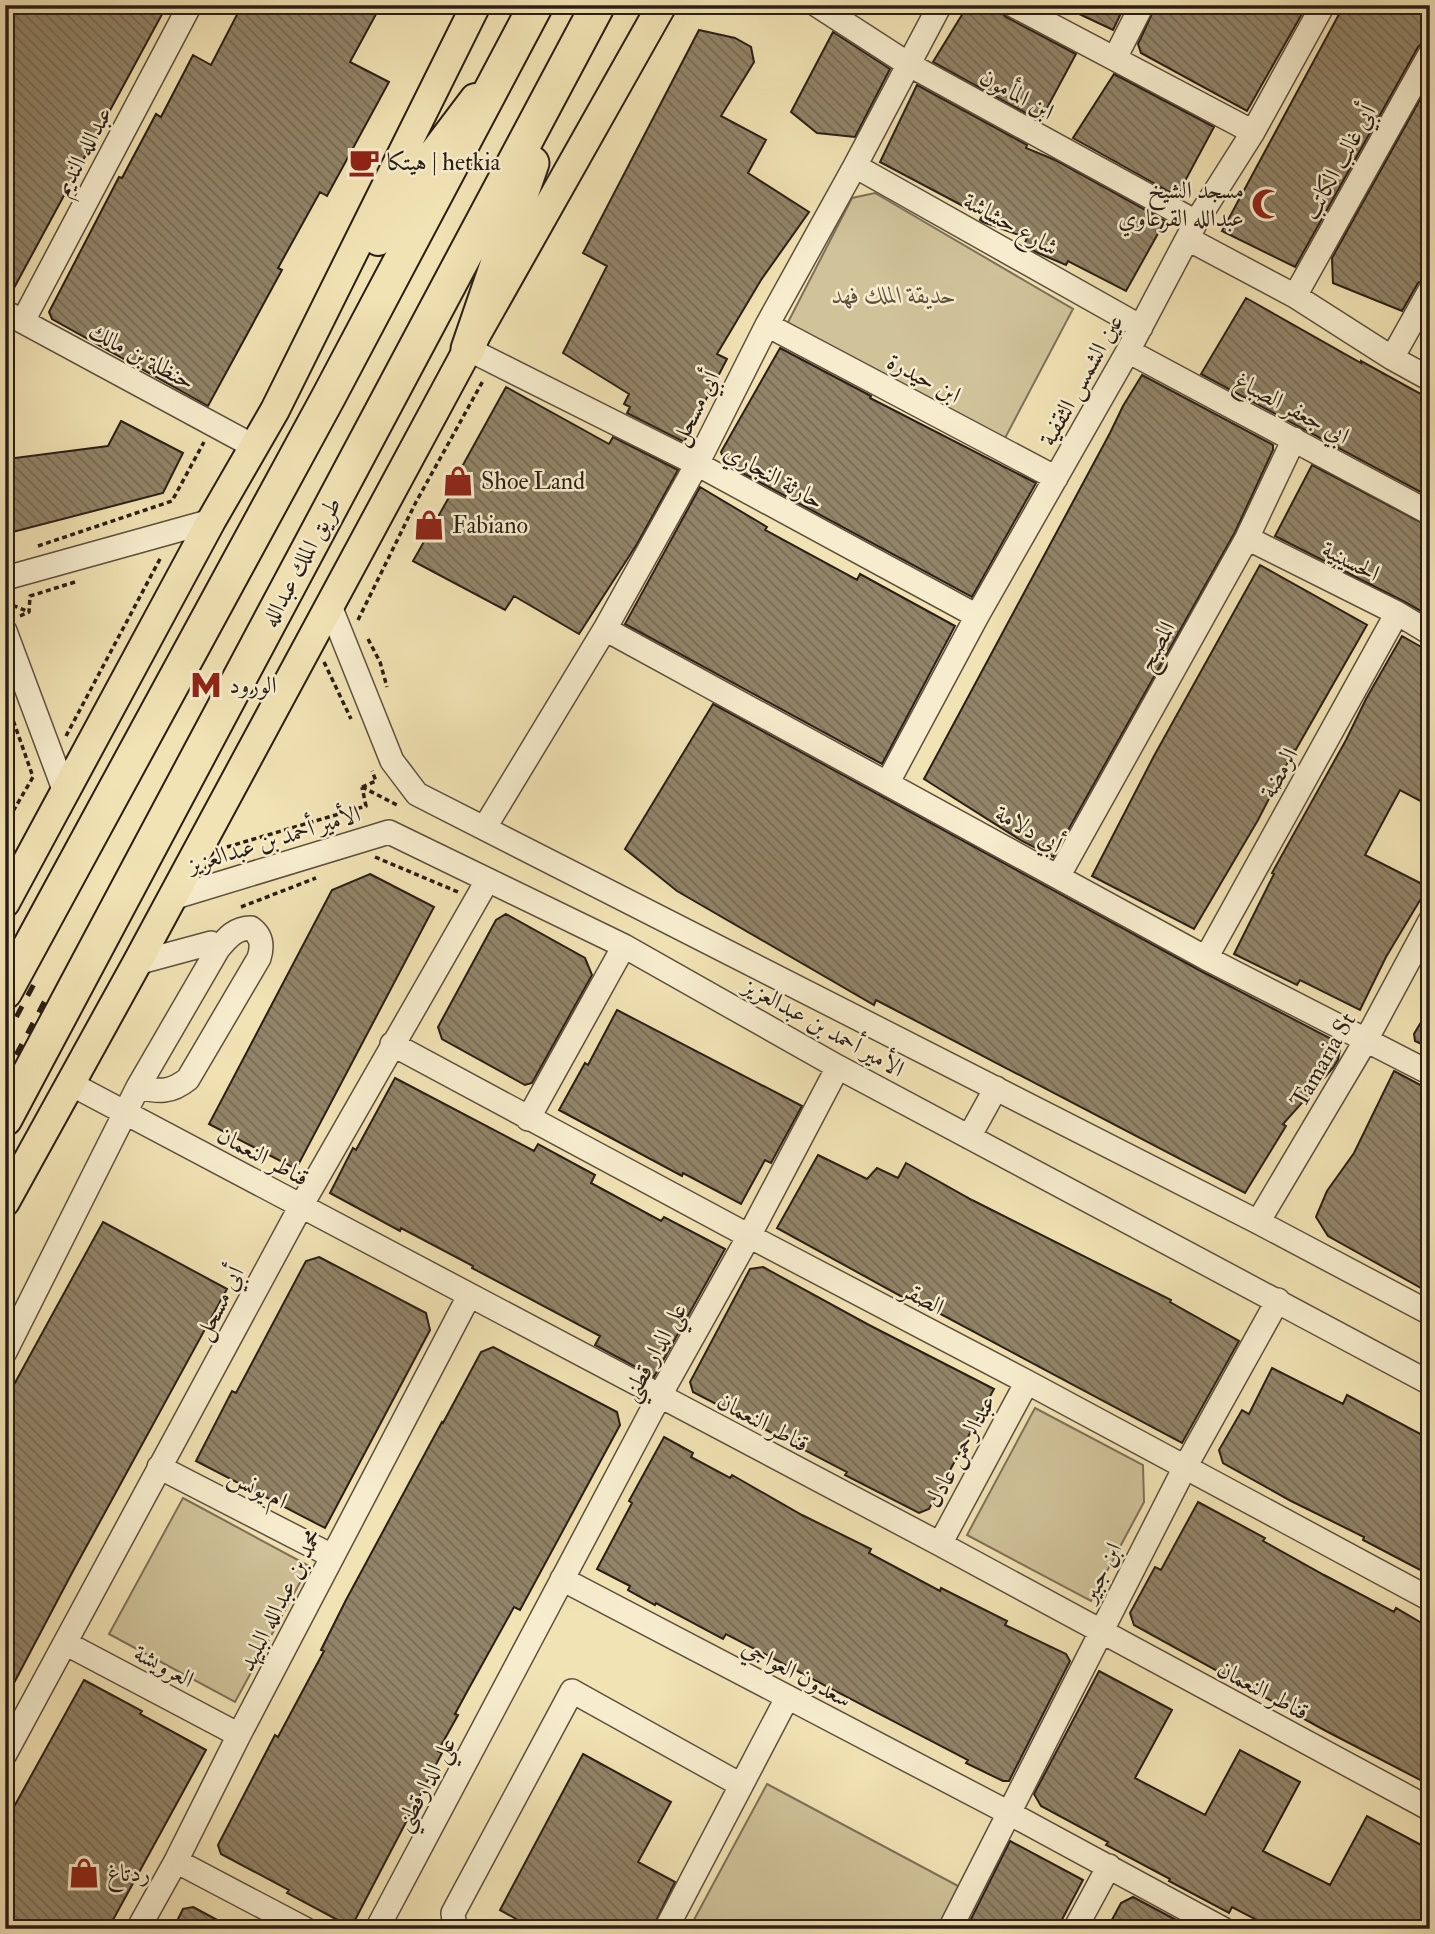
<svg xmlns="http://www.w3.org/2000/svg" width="1435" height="1934" font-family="'IM FELL Double Pica',Amiri,serif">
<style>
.green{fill:#d0c299;stroke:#7e7058;stroke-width:2}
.building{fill:url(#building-back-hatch);stroke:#2b1e16;stroke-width:2}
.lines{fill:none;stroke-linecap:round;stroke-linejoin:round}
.minor-casing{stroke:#5d4f3e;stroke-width:26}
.major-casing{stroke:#2b1e16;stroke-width:32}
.highway-casing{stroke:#2b1e16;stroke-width:37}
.path{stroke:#2b1e16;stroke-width:3.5;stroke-dasharray:5 3.5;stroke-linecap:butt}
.minor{stroke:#f7edce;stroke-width:23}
.major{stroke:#f2e3b4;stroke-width:28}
.highway{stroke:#f2e3b4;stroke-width:33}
.rail{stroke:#2b1e16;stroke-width:5;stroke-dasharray:12 12;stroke-linecap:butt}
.labels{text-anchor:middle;stroke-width:5;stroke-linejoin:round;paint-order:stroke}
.street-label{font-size:24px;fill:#2b1e16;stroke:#f7edce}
.poi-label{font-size:24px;fill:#2b1e16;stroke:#f7edce;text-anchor:start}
.park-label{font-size:24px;font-style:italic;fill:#5d4f3d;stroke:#f7edce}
</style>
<defs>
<pattern id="building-back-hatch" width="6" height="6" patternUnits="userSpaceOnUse" patternTransform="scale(1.75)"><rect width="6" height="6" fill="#928468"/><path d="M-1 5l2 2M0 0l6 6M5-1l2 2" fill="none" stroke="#776b55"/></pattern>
</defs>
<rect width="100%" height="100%" fill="#f2e3b4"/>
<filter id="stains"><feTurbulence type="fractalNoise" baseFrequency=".00286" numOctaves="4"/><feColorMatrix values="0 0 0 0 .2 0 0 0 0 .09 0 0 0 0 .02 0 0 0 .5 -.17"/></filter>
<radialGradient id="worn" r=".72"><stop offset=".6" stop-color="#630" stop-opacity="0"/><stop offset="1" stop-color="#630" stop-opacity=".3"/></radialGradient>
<path class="green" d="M875 193 1073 309 1004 440 785 328 852 198Z
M1035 1408 1143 1465 1144 1502 1091 1601 967 1535Z
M183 1498 309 1566 235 1702 109 1634Z
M767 1784 960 1887 938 1929H689Z"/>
<path class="building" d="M5 5H167L8 299 5 298Z
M242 5H381L350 62 389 82 327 196 320 192 278 268 282 270 208 406 52 319 49 312 119 177 122 178 156 114 161 117 193 55 211 65Z
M968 5H994L1006 17 1076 54 1040 121 933 62Z
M1060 5H1125L1113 30Z
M1156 5H1307L1247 111 1141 53 1138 44Z
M1344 5H1430V37L1418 47 1295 267 1222 231Z
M699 30 735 38 751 47 754 62 721 116 766 140 748 173 809 212 761 280 717 354 727 359 684 442 627 413 630 407 624 404 629 394 563 353 607 266 583 253Z
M833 32 890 69 855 137 817 133 791 112Z
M1114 74 1214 127 1177 196 1073 138Z
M917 85 1027 145 1026 148 1055 160 1165 221 1126 291 1068 261 1066 265 1038 253 1024 245 1027 238 983 222 980 220 982 216 880 162Z
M1427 87 1430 89V276L1418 283 1402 311 1333 283 1332 258Z
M1246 298 1361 363V361L1430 399V497L1201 374Z
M780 348 871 396 870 398 1036 483 972 597 726 464 721 452Z
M1142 375 1273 445V450L1235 532 1053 857 1022 841 924 779 1110 433 1123 406Z
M506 387 609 444 613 437 678 470 637 544 579 634 514 596 505 610 413 561 461 476 458 474Z
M121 421 183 453 163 493 5 534V454L15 458 108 446Z
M1312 465 1430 527V616L1403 601 1275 536Z
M700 487 767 527 765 530 857 580 860 574 955 626 882 764 625 624Z
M1260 565 1367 625 1295 751 1294 750 1258 820 1194 929 1092 876 1154 756Z
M1402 636 1430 652V806L1400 790 1365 855 1428 887 1386 957 1360 1010 1300 980 1297 985 1234 954 1274 874 1272 873 1346 740 1366 699Z
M713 704 1199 970 1341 1044 1338 1060 1333 1068 1283 1124 1286 1126 1245 1193 876 1000 874 1005 677 891 625 849Z
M370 874 434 907 296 1169 209 1124 332 890Z
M506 914 585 958 592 975 532 1083 525 1085 442 1039 438 1027 496 920Z
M1430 1007V1048L1415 1041 1414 1034Z
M617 1010 802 1106 771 1163 765 1160 741 1204 683 1173 682 1176 559 1110 585 1063 588 1065Z
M1394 1071 1430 1090V1293L1328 1236 1316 1217 1327 1191 1354 1153Z
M395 1078 534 1151 538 1144 595 1175 591 1183 661 1221 664 1217 725 1249 654 1377 595 1345 600 1336 472 1268 473 1266 401 1228 400 1231 330 1193 353 1148 356 1150Z
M818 1155 867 1179 877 1168 898 1178 906 1163 972 1200 1171 1300 1170 1302 1239 1341 1182 1443 907 1296 906 1299 777 1228Z
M103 1222 227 1289 73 1571 5 1700V1401Z
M319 1257 426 1313 430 1330 325 1528 196 1461 232 1391 236 1393 306 1261Z
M763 1267 869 1325 994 1389 929 1509 919 1513 845 1475 847 1472 693 1392 690 1382 750 1269Z
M493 1347 617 1412 620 1425 520 1610 514 1607 468 1690 455 1714 458 1715 438 1751 442 1753 355 1920 347 1925 287 1893 289 1890 221 1854 218 1845 275 1735 278 1737 324 1651 321 1650 346 1600 442 1422 443 1423 481 1352Z
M1272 1368 1343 1404 1347 1395 1430 1439V1575L1363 1540 1364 1537 1291 1501 1223 1463 1219 1450 1242 1410 1249 1414Z
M664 1437 693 1453 691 1457 730 1478 732 1475 802 1515 871 1549 869 1553 940 1591 941 1588 1007 1621 1005 1625 1066 1654 1070 1661 1009 1781H1003L966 1763 968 1760 726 1634 723 1639 656 1603 655 1605 628 1590 630 1586 597 1569 632 1503 629 1501Z
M1198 1502 1265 1538 1263 1541 1324 1575 1394 1612 1396 1608 1430 1628V1785L1326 1731 1134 1625 1130 1613 1155 1567 1161 1570Z
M1099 1671 1172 1710 1135 1778 1205 1815 1240 1750 1300 1782 1263 1851 1330 1885 1367 1816 1423 1846 1422 1848 1430 1853V1929H1274L1232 1907 1229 1913 1169 1881 1170 1879 1106 1845 1108 1842 1041 1806 1034 1794Z
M84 1680 142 1711 140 1714 206 1750 108 1929H5V1812L10 1814Z
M583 1754 671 1802 638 1862 675 1882 652 1929H534L500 1910Z
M1010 1841 1083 1880 1057 1929H966Z
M1133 1897 1193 1929H1107L1121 1903Z
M193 1907 234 1929H173L183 1909Z"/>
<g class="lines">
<g class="minor-casing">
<path id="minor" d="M817 5 908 64 1196 222
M1013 5 1253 132
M1115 58 1142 5
M855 166 1141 327
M1188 239 1295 296 1392 358 1430 379
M1295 296 1430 54
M5 312 253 446
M23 321 190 5
M767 325 1056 478
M468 349 697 464 977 616
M1128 351 1430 513
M1392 358 1430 290
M1247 538 1397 613 1430 633
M5 572 13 576 211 521
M330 606 392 761 417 794 1258 1222 1430 1313
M605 629 1206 958 1430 1073
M5 631 65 792
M888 782 977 616 1128 351 1196 222 1253 132 1323 5
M485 827 605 629 697 464 767 325 855 166 940 5
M1059 875 1247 538 1294 439
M172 898 389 832 624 946 838 1067 1430 1383
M1206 958 1397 613
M137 963 211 943 218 949
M392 1044 749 1236 1027 1382 1430 1599
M71 1084 940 1544 1430 1809
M528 1119 624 946
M969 1137 996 1088
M1258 1222 1366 1040 1430 921
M5 1352 138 1087 218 949C227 938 235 928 251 928 262 936 263 945 259 958L188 1079C171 1093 158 1092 138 1087
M159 1467 332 1556
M940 1544 1027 1382
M562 1579 1009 1813 1223 1929
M65 1643 239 1735
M5 1754 301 1206 487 881
M176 1861 305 1929
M138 1929 176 1861 239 1735 469 1296
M377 1929 659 1397 749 1236 838 1067
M455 1929 453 1913 572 1691 741 1785
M666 1929 787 1698
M950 1929 1184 1469 1278 1300
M1075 1929 1109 1866"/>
</g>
<g class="major-casing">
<path id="major" d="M378 241 419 172 475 98
M5 903 211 521 275 410 476 5
M5 1202 137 963 468 349 662 5"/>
</g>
<g class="highway-casing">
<path id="highway" d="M468 349 532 163
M5 992 329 396 536 5
M5 1119 598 5"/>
</g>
<path class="path" d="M38 546 172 501 204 442
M5 602 29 612
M20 616 29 612 30 596 75 582
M358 620 416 502 484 379
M368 639 380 662 387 687
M324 662 351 719
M5 697 33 777 5 825
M66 736 161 557
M362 787 376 781 372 771
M362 787 397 805
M227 847 366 806 362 787
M375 857 458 892
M241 907 316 878"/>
<use href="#minor" class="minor"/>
<use href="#major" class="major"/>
<use href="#highway" class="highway"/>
<path class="rail" d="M5 1038 34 984
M5 1076 49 993"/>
</g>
<defs>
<g id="cafe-bare" transform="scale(2.415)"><path d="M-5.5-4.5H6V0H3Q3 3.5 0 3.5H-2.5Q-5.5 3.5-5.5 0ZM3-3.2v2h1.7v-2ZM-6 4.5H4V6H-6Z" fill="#8f2418" stroke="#f7edce" stroke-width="2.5" paint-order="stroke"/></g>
<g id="mosque-bare" transform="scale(2.415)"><path d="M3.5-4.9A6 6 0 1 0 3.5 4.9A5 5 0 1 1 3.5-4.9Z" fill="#8f2418" stroke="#f7edce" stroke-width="2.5" paint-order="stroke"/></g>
<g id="shop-bare" transform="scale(2.415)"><path d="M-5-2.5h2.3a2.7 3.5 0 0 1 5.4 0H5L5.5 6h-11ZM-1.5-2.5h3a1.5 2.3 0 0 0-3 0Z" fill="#8f2418" stroke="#f7edce" stroke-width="2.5" paint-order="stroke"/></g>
<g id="metro-bare" transform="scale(2.415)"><path d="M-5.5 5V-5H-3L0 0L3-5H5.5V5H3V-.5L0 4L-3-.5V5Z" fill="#8f2418" stroke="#f7edce" stroke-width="2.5" paint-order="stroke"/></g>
</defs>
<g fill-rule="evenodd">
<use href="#cafe-bare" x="364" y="162"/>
<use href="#mosque-bare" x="1267" y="204"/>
<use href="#shop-bare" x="458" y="481"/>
<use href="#shop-bare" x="429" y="525"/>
<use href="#metro-bare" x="206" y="685"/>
<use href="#shop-bare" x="84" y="1873"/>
</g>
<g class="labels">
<g class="street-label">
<text transform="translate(1017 94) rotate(29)" y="8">ابن المأمون</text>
<text transform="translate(83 151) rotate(-62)" y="8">عبدالله النديم</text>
<text transform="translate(1339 162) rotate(-61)" y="8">أبي غالب الكاتب</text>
<text transform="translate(1011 224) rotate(29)" y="8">شارع حشاشة</text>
<text transform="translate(142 356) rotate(28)" y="8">حنظلة بن مالك</text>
<text transform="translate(924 378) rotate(28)" y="8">ابن حيدرة</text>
<text transform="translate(1081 380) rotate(-61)" y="8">عين الشمس الثقفية</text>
<text transform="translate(695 408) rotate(-63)" y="8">أبي مسحل</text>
<text transform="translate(1292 408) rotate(28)" y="8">ابي جعفر الصباغ</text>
<text transform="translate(774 476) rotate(29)" y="8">حارثة النجاري</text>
<text transform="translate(1351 561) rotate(27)" y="8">الحسينية</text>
<text transform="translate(301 562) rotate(-62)" y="8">طريق الملك عبدالله</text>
<text transform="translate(1156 646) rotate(-61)" y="8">المصبح</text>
<text transform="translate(1279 773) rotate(-61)" y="8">الرمضة</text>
<text transform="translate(1029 829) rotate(29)" y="8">أبي دلامة</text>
<text transform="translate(274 839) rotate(-17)" y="8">الأمير أحمد بن عبدالعزيز</text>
<text transform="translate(824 1027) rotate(29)" y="8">الأمير أحمد بن عبدالعزيز</text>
<text transform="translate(1323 1060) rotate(-60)" y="8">Tamaria St</text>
<text transform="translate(263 1156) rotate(28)" y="8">قناطر النعمان</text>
<text transform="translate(923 1298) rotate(28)" y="8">الصقر</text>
<text transform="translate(219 1303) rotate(-62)" y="8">أبي مسحل</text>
<text transform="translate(654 1352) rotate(-61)" y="8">علي الدار قطني</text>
<text transform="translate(763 1422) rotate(28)" y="8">قناطر النعمان</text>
<text transform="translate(960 1451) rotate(-62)" y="8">عبدالرحمن عادل</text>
<text transform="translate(258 1488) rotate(27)" y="8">ام يونس</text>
<text transform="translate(1101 1572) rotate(-63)" y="8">ابن جبير</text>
<text transform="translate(280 1600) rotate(-63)" y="8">محمد بن عبدالله البليهد</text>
<text transform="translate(164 1666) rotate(28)" y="8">العرويشة</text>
<text transform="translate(797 1673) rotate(28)" y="8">سعدون العواجي</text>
<text transform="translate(1263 1690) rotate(28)" y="8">قناطر النعمان</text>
<text transform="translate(425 1784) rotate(-62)" y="8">علي الدارقطني</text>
</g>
<g class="poi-label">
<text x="387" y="170">هيتكا | hetkia</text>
<text x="1244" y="198" text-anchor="end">مسجد الشيخ<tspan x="1244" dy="28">عبدالله القرعاوي</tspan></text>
<text x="481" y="489">Shoe Land</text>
<text x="452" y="533">Fabiano</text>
<text x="229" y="693">الورود</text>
<text x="107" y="1881">ردتاغ</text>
</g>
<g class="park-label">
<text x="894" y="303">حديقة الملك فهد</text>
</g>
</g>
<rect width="1435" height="1934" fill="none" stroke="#f2e3b4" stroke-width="28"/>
<rect x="7" y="7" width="1421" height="1920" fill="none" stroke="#2b1e16" stroke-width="3.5"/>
<rect x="14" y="14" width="1407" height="1906" fill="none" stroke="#2b1e16" stroke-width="2"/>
<rect width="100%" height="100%" filter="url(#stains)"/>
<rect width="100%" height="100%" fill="url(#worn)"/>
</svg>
